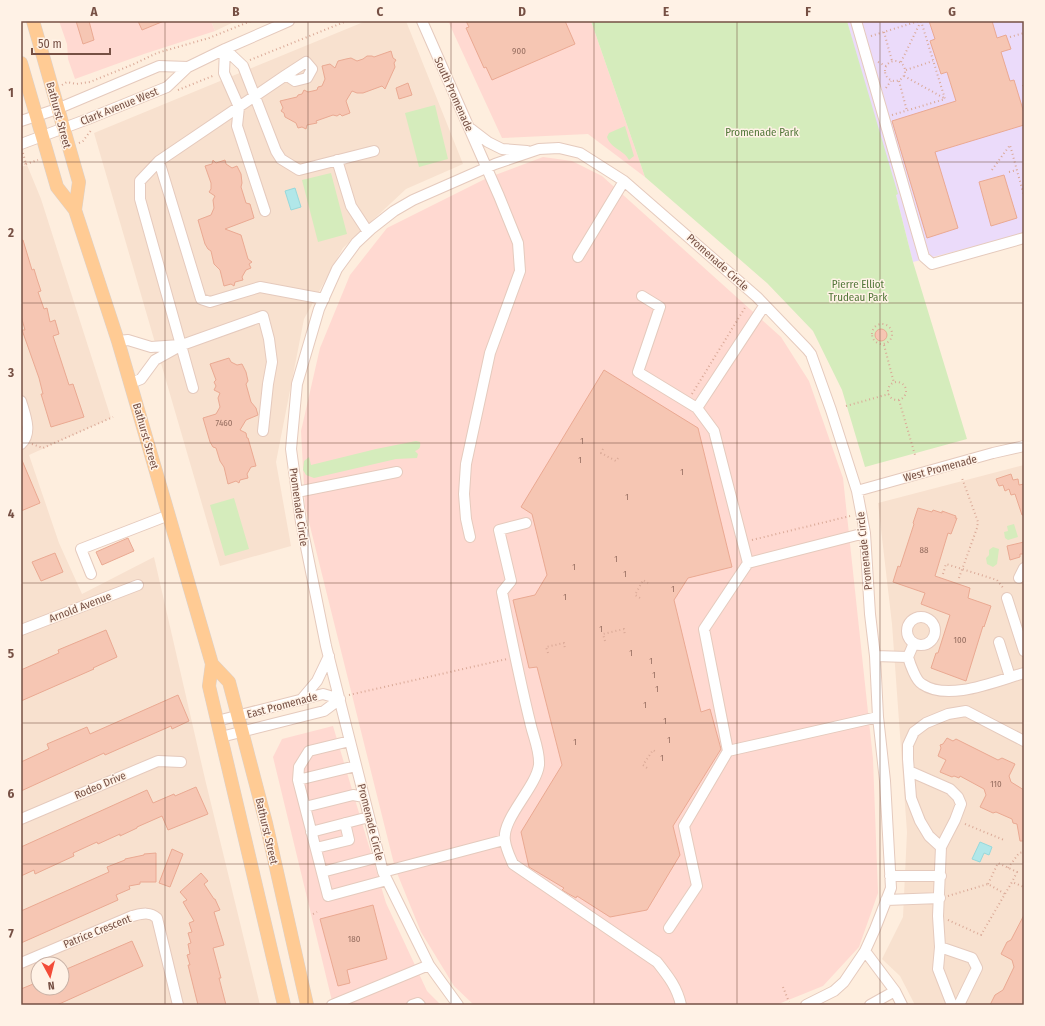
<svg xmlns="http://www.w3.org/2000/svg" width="1045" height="1026" font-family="'Fira Sans Condensed',sans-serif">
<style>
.residential{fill:#f8e1cf;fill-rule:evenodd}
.commercial{fill:#ffd9d1}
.education{fill:#ebdbfa}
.green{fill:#d5ecbc}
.water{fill:#b1e7e9;stroke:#97d9db}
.building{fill:#f6c6b3;stroke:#eaa992}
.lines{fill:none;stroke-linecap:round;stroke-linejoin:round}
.minor-casing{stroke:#e5cabd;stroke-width:12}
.major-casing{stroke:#dbd2ce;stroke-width:14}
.path{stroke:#daa997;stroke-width:2;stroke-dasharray:1 3;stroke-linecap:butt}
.minor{stroke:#fff;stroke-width:10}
.major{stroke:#ffcb94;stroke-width:13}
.grid{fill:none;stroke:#765044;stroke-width:1;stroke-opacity:0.55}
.labels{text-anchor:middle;stroke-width:3;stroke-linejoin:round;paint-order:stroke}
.number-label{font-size:9px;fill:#966e60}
.street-label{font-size:11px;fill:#765044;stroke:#fff2e6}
.park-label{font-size:11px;fill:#527739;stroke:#fff2e6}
.neatline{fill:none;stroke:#765044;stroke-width:1.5}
.grid-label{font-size:13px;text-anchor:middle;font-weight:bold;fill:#765044}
</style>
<rect width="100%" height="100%" fill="#feeede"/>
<path class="residential" d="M211 21H236L215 31Z
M366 21H406L463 164 406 189 343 248 304 319 276 462 291 546 220 566 94 133Z
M27 165 41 199 111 418 29 455 59 543 82 594 154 557 205 779 260 1005H21V167ZM38 964H62V988H38Z
M1024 465V1005H915L900 976 882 959 903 917 907 832 892 624 878 503Z"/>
<path class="commercial" d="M59 21H211L215 31 144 54 75 79 68 59 67 44Z
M448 21H591L645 177 588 134 502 138Z
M543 157 572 161 602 176 781 337 809 381 843 478 873 759 878 893 859 947 823 986 776 1005H474L454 986 421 932 395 868 305 506 301 431 320 348 350 275 387 228 487 178Z
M333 726 386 903 427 991 441 1005H333L273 757 282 739Z"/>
<path class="education" d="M847 21H1024V222L1023 234 913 262 894 187Z"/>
<path class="green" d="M591 21H847L898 194 896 195 913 262 967 439 865 467 842 390 813 331 767 283 645 177Z
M435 105 448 159 419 167 405 113Z
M625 126 634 156 629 160C624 150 610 148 607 137L609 133Z
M331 173 347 234 318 242 302 180Z
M416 441 420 442C421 448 419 449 415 451L418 454 417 458 396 459 314 478 306 475 303 470 304 461 309 457 311 465 376 449Z
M234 498 249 549 225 556 210 505Z
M1014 524 1018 537 1008 540 1005 538 1004 532 1008 531 1007 526Z
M993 547 999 549 997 564 993 567 987 564 986 558 989 555V550Z"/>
<path class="water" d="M295 188 301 207 291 210 285 191Z
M980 842 992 847 989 855 984 853 980 862 972 859Z"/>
<path class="building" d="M76 21H89L94 40 83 44Z
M138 21H164L142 30Z
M466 21H565L575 44 492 80 486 67 484 68 466 28 469 27Z
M929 21H992L997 38 1006 35 1011 49 1001 52 1010 81 1014 80 1024 113V125L935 152 958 228 927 238 892 121 956 101 947 72 941 74 930 41 935 39Z
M391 51 393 58 396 60 394 63 395 67 385 89 382 86 363 93H357L352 91 346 101 350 113 342 116 340 114 337 116 333 115 316 121 317 123 307 125 306 129 302 127 298 128 296 123 285 117 284 113 281 111 283 108 280 101 297 97 298 95 302 94 304 90 308 92 317 90 318 87 322 86 325 79 322 66 330 64 335 68 338 61 346 59 351 58 357 61 363 59 367 56H372L374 57Z
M408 83 412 95 399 99 396 88Z
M213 160 216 163 225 160 226 164 232 168 237 166 241 174 242 183 241 187 246 203 250 204 254 218 225 229 241 235 248 259 252 262 249 264 251 268 246 270 242 277 243 280 235 282 234 286 231 284 224 286 220 270 214 264 211 251 208 249 205 244 198 220 211 215 214 208 213 200 215 196 209 192 211 189V183L205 166 212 164Z
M1004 175 1017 218 991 226 979 182Z
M21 240H23L32 270 34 269 37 279 41 291 38 292 44 309 47 308 50 322 55 320 59 334 53 336 69 385 73 384 84 417 51 427 41 394H43L39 378 22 330H25L21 316Z
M875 335a6 6 0 1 1 12 0a6 6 0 1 1-12 0Z
M229 358 231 362 237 365 242 364 246 372 248 381 246 384 251 402 256 408 258 415 246 420 240 430 246 433 247 438H248L256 466 251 467 247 474 248 478 240 480 239 483 236 481 228 484 224 467 220 461 216 448 213 447 210 442 203 418 216 414 220 407 218 398 220 393 214 390 216 386 214 382 216 380 210 364Z
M604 370 698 428 732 567 688 578 674 600 701 712 710 709 721 749 673 826 680 855 647 910 610 917 577 896 576 898 567 893 562 890 564 888 529 867 521 832 562 765 537 667 529 668 513 600 535 595 547 575 532 514 521 507Z
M21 458 40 503 21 511Z
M1011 474 1013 480 1018 479 1019 485 1024 484V515H1022L1015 494 1011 495 1009 489 1005 491 1003 485 999 486 996 479Z
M918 508 932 512 933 510 942 513V511L956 516 955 518H957L951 534 948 533 935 576 970 588 968 598 991 606 984 627 983 626 966 681 931 668 936 653H938L950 615 921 604 925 593 893 582 898 566 900 567 914 524 913 523Z
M128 538 134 551 102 565 96 552Z
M1024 542V554H1020V557L1010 560 1007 546Z
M55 553 63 572 41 581 32 562Z
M106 630 117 657 93 668 94 669 21 701V670L59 653 58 650Z
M178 695 189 721 172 729 171 726 105 755 104 753 21 791V762L49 749 47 744 87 727 90 734Z
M947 738 953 741 956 739 998 760 1002 758 1015 764 1009 776 1011 782 1024 790V841H1020L1017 824 1013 823 1012 819 996 812 993 813 980 807 986 795 984 789 960 776 959 778 954 776 952 777 940 772 946 760 938 756 941 748 940 745 943 744Z
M196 787 208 814 168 830 162 816 137 827V828L120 836V834L98 844 97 842 73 853 74 856 35 874 34 870 21 876V847L147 790 153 803 174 794 175 796Z
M172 849 183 854 170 887 159 883Z
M156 853V882H140V884L129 886 130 889 116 895 118 900 21 943V911L109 872 107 867 125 860V859L144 855V854Z
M201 873 208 881 204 884 214 899H215L220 910 214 912 224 945 213 948 221 978H219L226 1005H198L188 965H190L187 955 190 954 188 944 191 943 188 933 192 932 189 923 194 921 183 902 187 900 180 892Z
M373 905 387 959 347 970 350 983 338 986 320 919Z
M1024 915V1005H990L995 995 1003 990 1014 967 1012 960 1001 954 1007 942 1011 940Z
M132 941 143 966 57 1005H21V989L38 982V988H62V971Z"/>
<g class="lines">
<g class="minor-casing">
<path id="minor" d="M422 21 499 196 518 243 520 271 490 353 466 464 464 494 466 519 470 537
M856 21 924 257 932 264 1024 238
M225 49 243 66 276 151 281 159 299 170 374 151
M225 49 224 73 239 107 237 126 265 211
M21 121 57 109 159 66 188 67
M471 129 488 142 502 149 527 151
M21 144 88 119 167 87 188 67 225 49 289 21
M337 160 351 206 368 232
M159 161 201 299 210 302 260 287 324 299
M578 257 624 181
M642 296 660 307 638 372 697 408
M118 341 128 340 151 347 180 345
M131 383 141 379 155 360 182 345 263 316 269 339 272 362 268 384 263 431
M193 388 140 199V181L159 161 286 75 295 81 307 78 312 69 306 62 286 75
M21 401C25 415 33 433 21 444
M857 491 993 453 1024 446
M297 492 397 472
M526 523 499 530 511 581 502 592C511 637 520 682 531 726 534 738 540 752 539 765 536 788 501 819 505 841 506 849 510 857 513 864L657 962C668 976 677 987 681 1005
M748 563 865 533
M91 574 81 549 169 515
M1019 578 1024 568
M1007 598 1024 651
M907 631a14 14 0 1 1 28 0a14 14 0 1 1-28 0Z
M21 630 138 585
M999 642 1010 677
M914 643 908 657C910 664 916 681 922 684 948 702 996 681 1024 673
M875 656 908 657
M301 700 317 681 329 656
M217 721 323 694 340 699
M221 737 324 711 340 699
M350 741 309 751 299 767 298 780 328 896 387 880
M728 751 878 717
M909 771 950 789 958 797 961 804 955 820 941 847 938 916 940 947 938 969 952 1005
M298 780 356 766
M305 807 353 795 364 797
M21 819 158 761 181 762
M311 832 369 817
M941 847 929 836 920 821 911 798 908 759V745L914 732 926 723 948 714 966 711 1024 741
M316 848 349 840 345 823
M322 872 379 857
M383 872 504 840
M890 876H941
M886 900 940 898
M669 928 697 886 684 826 728 751 704 629 748 563 714 431 697 408 764 306
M940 947 972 958 977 968 959 1005
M865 951 895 991 902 1005
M21 963 132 916C141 914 149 911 157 918L178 1005
M332 1005 429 965
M412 1005 418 1003 420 1005
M458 1005 429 965 383 872 326 646 301 522 291 449 297 384 319 309 337 269 356 243 371 229 394 211 413 200 495 164 539 149 559 148 580 153 624 181 757 297 807 349 811 354 831 410 857 491 865 533 870 614 875 656 878 717 885 781 891 888 875 929 865 951 844 982 834 991 806 1005
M870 1005 895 991"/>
</g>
<g class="major-casing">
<path id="major" d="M33 21 79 182 75 210
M21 63 57 187 75 210 118 341 212 664 209 686 284 1005
M212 664 229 682 234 701 266 823 307 1005"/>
</g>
<path class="path" d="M884 32 892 61
M871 36 919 21
M1010 37 1024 33
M250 60 347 21
M885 71a10 10 0 1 1 20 0a10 10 0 1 1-20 0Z
M878 62 886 66
M901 62 921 21
M906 70 933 61
M904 76 944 98
M899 81 907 111
M62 85 67 82 76 84 90 82 134 64 157 53 209 38 251 21
M1023 85 1024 89
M886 88 891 81
M178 90 215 75
M892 115 945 99 921 21
M79 143 83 141 92 129
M23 153 26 164
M21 162 26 164
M26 164 38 160
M992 170 1010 145 1024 196
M1009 172 1017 170
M872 334a10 10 0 1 1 20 0a10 10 0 1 1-20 0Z
M884 345 894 383
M888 391a9 9 0 1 1 18 0a9 9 0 1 1-18 0Z
M692 394 746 306
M899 400 915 455
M846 406 889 394
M32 444 43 448 113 417
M603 449 601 453 616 461 619 457
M752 540 850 516
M943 574 946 564 997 580 1004 589
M959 578 977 528 978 522 962 478
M640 598 635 595 643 580 648 583
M605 641 603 634 624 629 625 636
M548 653 546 647 564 643 565 649
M349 695 507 659
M647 768 643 765 653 750 656 752
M965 824 1004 840
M1008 868 1019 853 1024 852
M988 884 998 863 1017 872 1012 882
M948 896 988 884 1005 894
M313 914 317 912
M948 920 981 935 1012 882 1024 887
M783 987 789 1002"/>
<use href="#minor" class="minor"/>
<use href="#major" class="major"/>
</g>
<path class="grid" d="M165 21V1005M308 21V1005M451 21V1005M594 21V1005M737 21V1005M880 21V1005M21 162H1024M21 303H1024M21 443H1024M21 583H1024M21 723H1024M21 864H1024"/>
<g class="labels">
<g class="number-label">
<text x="519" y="54">900</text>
<text x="224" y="426">7460</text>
<text x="582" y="444">1</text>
<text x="580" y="463">1</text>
<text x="682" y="475">1</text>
<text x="627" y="500">1</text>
<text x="924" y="553">88</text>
<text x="616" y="562">1</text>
<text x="574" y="570">1</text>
<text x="625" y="577">1</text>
<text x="673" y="592">1</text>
<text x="565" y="600">1</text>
<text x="601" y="632">1</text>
<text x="960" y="643">100</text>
<text x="631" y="656">1</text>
<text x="651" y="664">1</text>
<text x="654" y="678">1</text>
<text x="657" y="692">1</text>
<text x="645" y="708">1</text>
<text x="665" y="724">1</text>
<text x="669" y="743">1</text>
<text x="575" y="745">1</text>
<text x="662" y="761">1</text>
<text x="996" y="787">110</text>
<text x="354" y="942">180</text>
</g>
<g class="street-label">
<text transform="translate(454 94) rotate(66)" y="4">South Promenade</text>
<text transform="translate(119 106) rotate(-22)" y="4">Clark Avenue West</text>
<text transform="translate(59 115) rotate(75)" y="4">Bathurst Street</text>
<text transform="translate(718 262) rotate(42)" y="4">Promenade Circle</text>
<text transform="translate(146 436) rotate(74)" y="4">Bathurst Street</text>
<text transform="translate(940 468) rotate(-15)" y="4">West Promenade</text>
<text transform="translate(299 507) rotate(82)" y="4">Promenade Circle</text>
<text transform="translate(864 551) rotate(-96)" y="4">Promenade Circle</text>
<text transform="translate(80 607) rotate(-21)" y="4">Arnold Avenue</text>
<text transform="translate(282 705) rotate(-15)" y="4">East Promenade</text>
<text transform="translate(100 785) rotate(-23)" y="4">Rodeo Drive</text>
<text transform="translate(371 822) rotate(76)" y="4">Promenade Circle</text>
<text transform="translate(267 831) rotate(77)" y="4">Bathurst Street</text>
<text transform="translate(97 931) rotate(-22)" y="4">Patrice Crescent</text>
</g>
<g class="park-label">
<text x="762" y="136">Promenade Park</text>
<text x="858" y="288">Pierre Elliot<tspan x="858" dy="13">Trudeau Park</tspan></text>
</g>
</g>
<rect width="1045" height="1026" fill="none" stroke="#fff2e6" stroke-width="44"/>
<g transform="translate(50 976) rotate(173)"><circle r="19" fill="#fff2e6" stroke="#c8b1a5"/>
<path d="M0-3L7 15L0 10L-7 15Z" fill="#f34c38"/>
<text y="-6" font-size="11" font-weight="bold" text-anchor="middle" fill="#765044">N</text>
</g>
<path d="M32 48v6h78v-6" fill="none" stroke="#765044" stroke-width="2"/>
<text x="38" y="48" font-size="12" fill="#765044" stroke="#fff2e6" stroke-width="3" paint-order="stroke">50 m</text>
<rect x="22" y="22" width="1001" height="982" class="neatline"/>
<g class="grid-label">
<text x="94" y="16">A</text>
<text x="236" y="16">B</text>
<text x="380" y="16">C</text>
<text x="522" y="16">D</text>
<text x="666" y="16">E</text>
<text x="808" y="16">F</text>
<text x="952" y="16">G</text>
<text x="11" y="97">1</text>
<text x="11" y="237">2</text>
<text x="11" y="377">3</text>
<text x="11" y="518">4</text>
<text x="11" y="658">5</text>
<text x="11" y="798">6</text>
<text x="11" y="938">7</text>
</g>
</svg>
